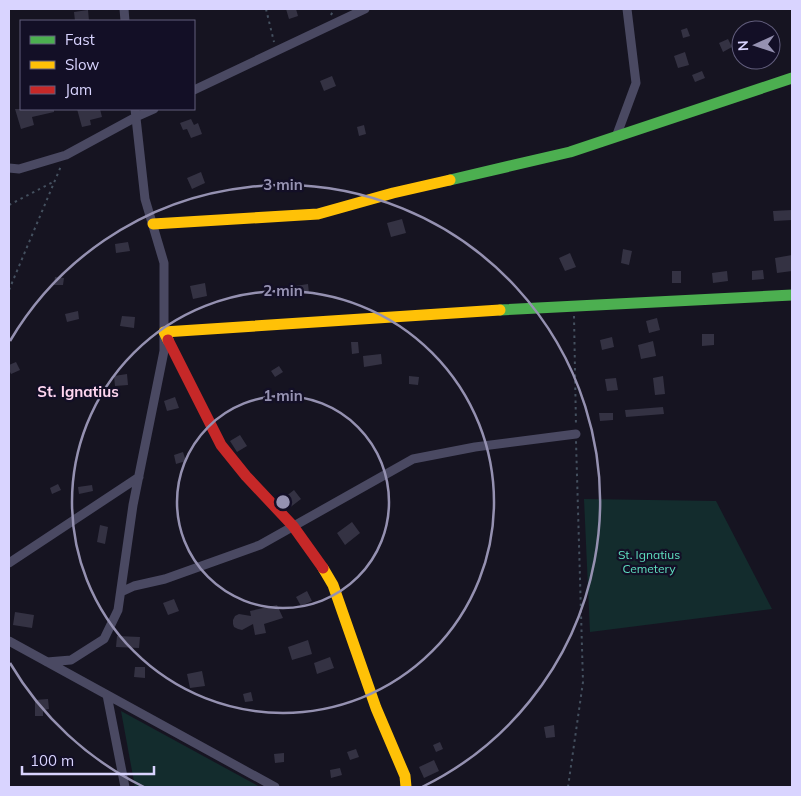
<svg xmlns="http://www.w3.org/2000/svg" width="801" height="796" font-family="Mulish,sans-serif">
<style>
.green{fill:#132c2d}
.building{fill:#343243}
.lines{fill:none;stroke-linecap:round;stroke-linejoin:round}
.path{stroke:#44505f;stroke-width:2;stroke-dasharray:2.5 4;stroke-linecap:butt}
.street{stroke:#4a4962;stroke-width:9}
.fast{stroke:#4caf50;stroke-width:11}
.slow{stroke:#ffc107;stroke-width:11}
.jam{stroke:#c62828;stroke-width:11}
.ring{fill:none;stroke:#9591b1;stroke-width:2.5}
.labels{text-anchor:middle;stroke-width:4.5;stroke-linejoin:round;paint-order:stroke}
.park-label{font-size:12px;fill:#5fe0c0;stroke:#130f26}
.quarter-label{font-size:15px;font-weight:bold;fill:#ffd6f0;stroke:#130f26}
.centre{fill:#9591b1;stroke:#130f26;stroke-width:2.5}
.ring-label{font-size:15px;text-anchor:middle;font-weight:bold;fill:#9591b1;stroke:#130f26;stroke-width:4.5;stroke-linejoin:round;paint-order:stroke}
</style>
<rect width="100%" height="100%" fill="#161421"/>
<path class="green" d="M584 499 716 501 772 609 590 632Z
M121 711 260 787H135Z"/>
<path class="building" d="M286 9H296L298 16 289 19Z
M88 10 89 21H75L74 12Z
M687 28 690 36 683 38 681 30Z
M728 39 732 47 723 52 719 43Z
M685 52 689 65 678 68 674 56Z
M702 71 705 78 695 82 692 75Z
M332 76 336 86 324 91 320 81Z
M15 109H54V112L32 117 34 125 21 129Z
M77 109H100L102 117 90 120 91 125 82 127Z
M191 119 194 125 198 123 202 134 191 138 187 129 183 130 180 123Z
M364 125 366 134 359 136 357 127Z
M201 172 205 183 192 189 187 178Z
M792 210V220L774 221 773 211Z
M402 219 406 233 391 237 387 223Z
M128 242 130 251 116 253 115 244Z
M623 249 632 251 629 265 621 263Z
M570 253 576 267 565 271 559 258Z
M792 255V271L777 273 775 258Z
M763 270 764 279 752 280V271Z
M672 271H681V283H672Z
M727 271 728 281 713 283 712 273Z
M55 277 64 278 63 285H54Z
M205 283 207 296 193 299 190 286Z
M308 284 309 293 290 296 289 287Z
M78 311 79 319 67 322 65 314Z
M122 316 135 317 134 328 120 326Z
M657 318 660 330 649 333 646 321Z
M702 334H714V345L702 346Z
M612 337 614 347 602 350 600 340Z
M653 341 656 356 641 359 638 345Z
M351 342H358L359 353 352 354Z
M381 354 382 364 364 367 363 356Z
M16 362 20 370 11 374 9 370V365Z
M279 366 283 372 275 377 271 371Z
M127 374 128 385 115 386 114 376Z
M409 376 419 377 418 385 409 384Z
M663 376 665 394 655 395 653 378Z
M616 378 618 390 607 391 605 379Z
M175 397 179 408 167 411 164 401Z
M663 407 664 414 626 417 625 410Z
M599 413H613V420L600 421Z
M240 435 247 446 237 452 230 441Z
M183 452 186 461 176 464 174 455Z
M58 484 61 490 52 494 50 488Z
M92 485 93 491 79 494 78 487Z
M294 490 301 499 288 509 280 501Z
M352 522 360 533 345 545 337 533Z
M100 525 108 527 105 544 97 542Z
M307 591 312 601 301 606 296 597Z
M174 599 179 611 168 615 163 603Z
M277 605 283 618 264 624 266 633 255 635 253 624 242 630 238 629 234 627 233 624V620L235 616 239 614 251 616 250 611Z
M15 612 34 615 32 628 13 625Z
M117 636 140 637 139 648 116 647Z
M308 640 312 654 292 660 288 647Z
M330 657 334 668 317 674 314 663Z
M135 667H145V678L134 677Z
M202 671 205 686 190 688 187 674Z
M251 692 253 701 245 702 243 694Z
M48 699 49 709 43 710V716H35V700Z
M554 725 555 737 546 738 544 727Z
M440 742 443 749 436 752 433 745Z
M356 749 359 757 350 760 347 752Z
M284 753V762L275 763 274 754Z
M434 760 439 771 424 778 419 767Z
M340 768 342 775 331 778 330 770Z"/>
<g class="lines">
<path class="path" d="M266 9 274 42
M331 15 334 9
M9 205 55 181
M9 290 61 166
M574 316 576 426
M568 787 583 682 576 441"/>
<path class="street" d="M124 9 125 21
M194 90 365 9
M616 137 636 83 627 9
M9 168 19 169 66 155 136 117 154 109
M9 563 139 477
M121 592 134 586 165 579 260 545 413 459 475 447 576 434
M9 641 275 787
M47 662 71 660 104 639 118 610 133 505 164 351V263L145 199 135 109
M107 695 125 787"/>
<path class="fast" d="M450 180 570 152 792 78
M500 310 792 295"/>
<path class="slow" d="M153 224 318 214 393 193 450 180
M168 340 164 332 500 310
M323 568 333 585 376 708 405 776 406 787"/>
<path class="jam" d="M168 340 221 445 246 476 293 526 323 568"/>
</g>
<g class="ring">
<circle cx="283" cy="502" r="106"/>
<circle cx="283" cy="502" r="211"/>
<path d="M144 787A317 317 0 0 1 10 663M10 341A317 317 0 1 1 422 787"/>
</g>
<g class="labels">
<g class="park-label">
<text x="649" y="559">St. Ignatius<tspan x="649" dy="14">Cemetery</tspan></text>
</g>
<g class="quarter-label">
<text x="78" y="397">St. Ignatius</text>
</g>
</g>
<circle cx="283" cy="502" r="8" class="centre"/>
<g class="ring-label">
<text x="283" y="190">3 min</text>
<text x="283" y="296">2 min</text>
<text x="283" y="401">1 min</text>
</g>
<rect width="801" height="796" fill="none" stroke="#d9d4ff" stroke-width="20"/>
<rect x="20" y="20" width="175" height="90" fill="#130f26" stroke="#625e7d"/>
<rect x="30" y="36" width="25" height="8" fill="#4caf50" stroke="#625e7d"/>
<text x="65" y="45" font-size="15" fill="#d9d4ff">Fast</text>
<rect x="30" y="61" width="25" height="8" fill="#ffc107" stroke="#625e7d"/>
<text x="65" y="70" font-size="15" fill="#d9d4ff">Slow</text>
<rect x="30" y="86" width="25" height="8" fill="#c62828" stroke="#625e7d"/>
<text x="65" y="95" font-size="15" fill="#d9d4ff">Jam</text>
<g transform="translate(756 45) rotate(267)"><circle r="24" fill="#130f26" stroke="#625e7d"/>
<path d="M0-4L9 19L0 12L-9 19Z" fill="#9591b1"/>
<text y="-8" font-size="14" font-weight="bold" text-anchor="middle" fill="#d9d4ff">N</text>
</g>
<path d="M22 766v8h132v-8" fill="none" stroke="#d9d4ff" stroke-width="2.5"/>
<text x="30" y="766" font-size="15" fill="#d9d4ff" stroke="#130f26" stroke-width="4" paint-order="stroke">100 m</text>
</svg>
